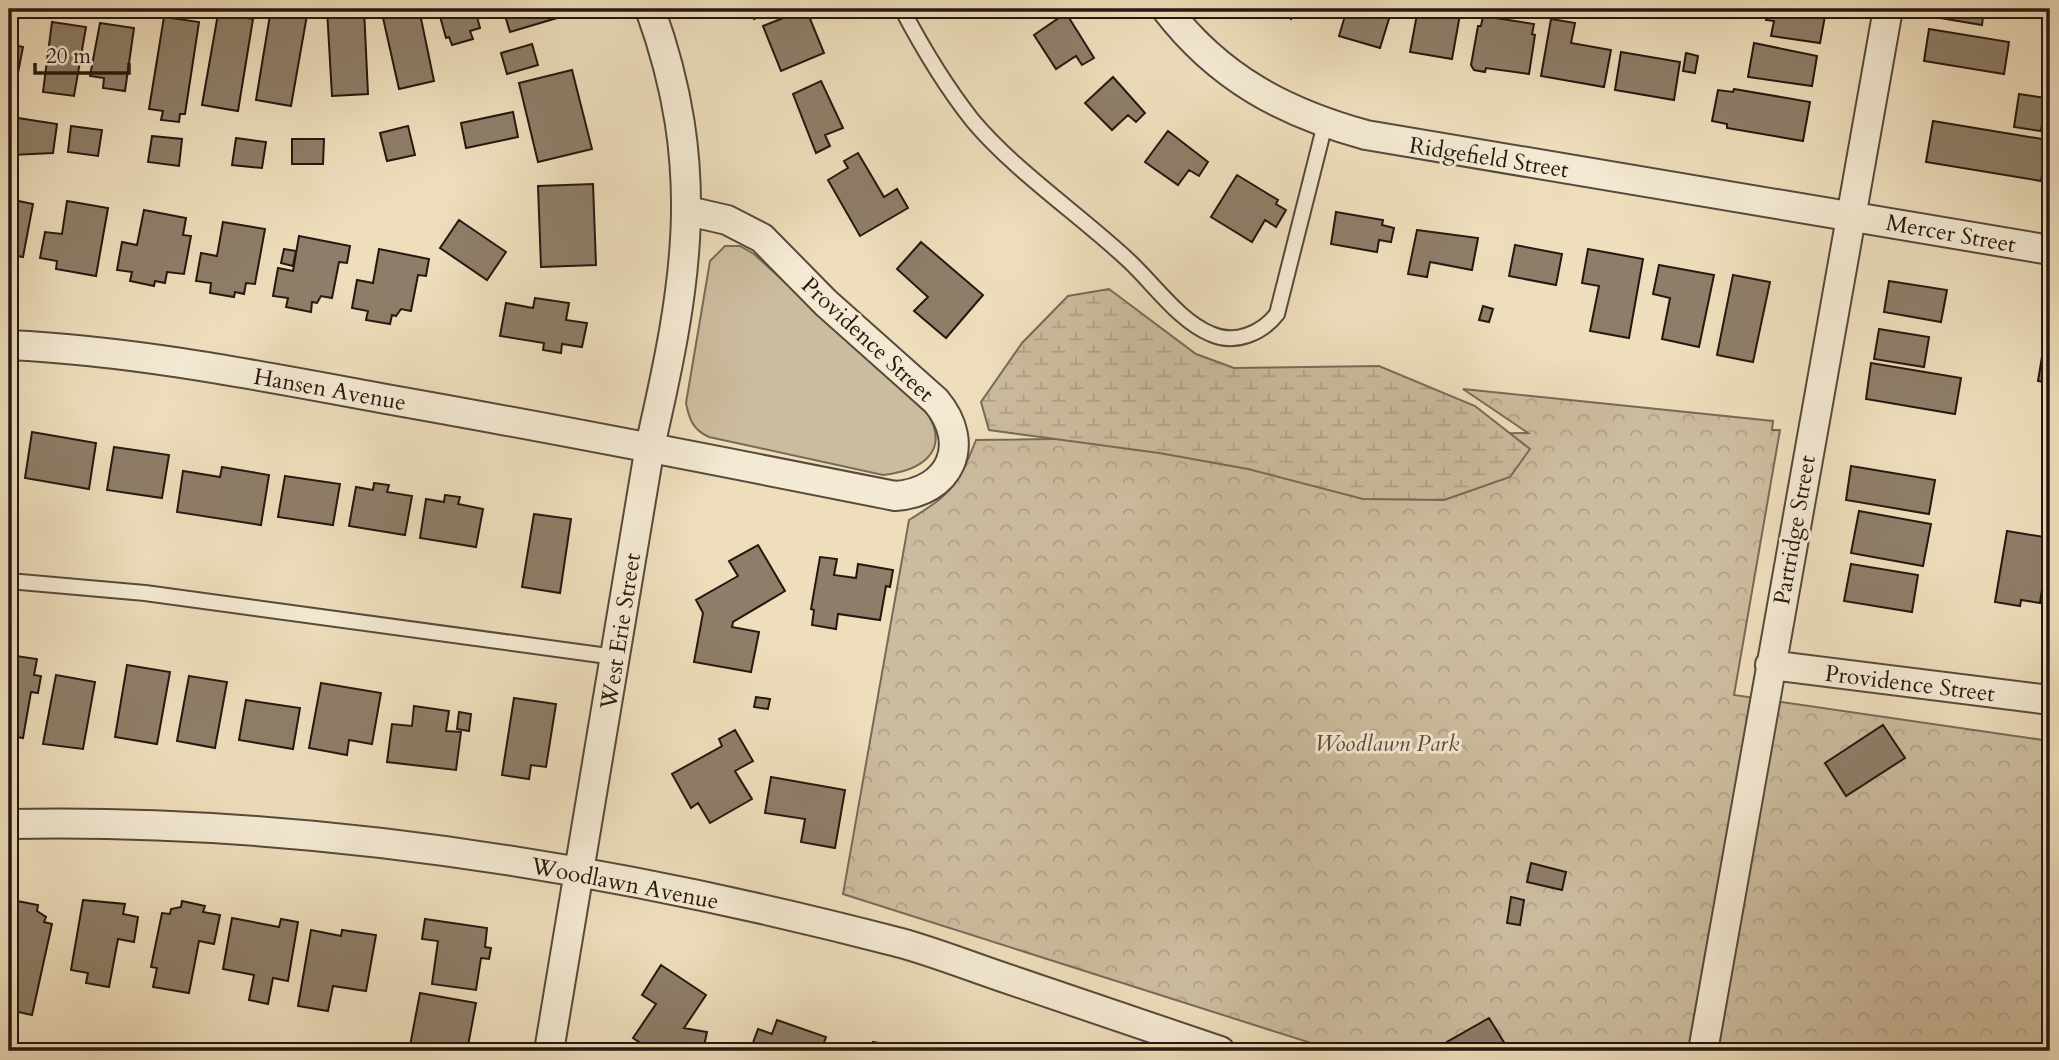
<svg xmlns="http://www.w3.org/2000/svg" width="2059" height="1060" font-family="Cardo,serif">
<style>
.green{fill:#ccbc9f;stroke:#786a58;stroke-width:2}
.forest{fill:url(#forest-crowns);stroke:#786a58;stroke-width:2}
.wetland{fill:url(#wetland-marsh);stroke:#786a58;stroke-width:2}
.building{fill:#8e7e69;stroke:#251710;stroke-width:2}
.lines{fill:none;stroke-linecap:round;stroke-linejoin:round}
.lane-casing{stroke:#57493b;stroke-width:18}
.street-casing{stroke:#57493b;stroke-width:32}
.lane{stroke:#f4ead3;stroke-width:14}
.street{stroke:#f4ead3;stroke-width:28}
.labels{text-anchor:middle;stroke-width:6;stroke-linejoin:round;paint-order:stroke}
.street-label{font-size:23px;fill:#251710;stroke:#f4ead3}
.park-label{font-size:23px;font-style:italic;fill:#57493b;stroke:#f4ead3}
</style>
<defs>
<pattern id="forest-crowns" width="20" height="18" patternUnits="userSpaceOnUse" patternTransform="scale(1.75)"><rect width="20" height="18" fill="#ccbc9f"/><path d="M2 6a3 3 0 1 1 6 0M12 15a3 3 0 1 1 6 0" fill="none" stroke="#afa188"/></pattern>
<pattern id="wetland-marsh" width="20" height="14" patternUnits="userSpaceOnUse" patternTransform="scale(1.75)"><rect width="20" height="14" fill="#ccbc9f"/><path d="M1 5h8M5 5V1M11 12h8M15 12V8" fill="none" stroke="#afa188"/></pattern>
</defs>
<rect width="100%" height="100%" fill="#eedebc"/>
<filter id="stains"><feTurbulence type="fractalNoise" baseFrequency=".00286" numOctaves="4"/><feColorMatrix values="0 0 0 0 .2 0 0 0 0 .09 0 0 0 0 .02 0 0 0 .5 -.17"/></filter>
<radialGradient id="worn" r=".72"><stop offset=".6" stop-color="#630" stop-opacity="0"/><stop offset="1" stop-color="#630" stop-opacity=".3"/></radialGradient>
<path class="green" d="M725 246H740L754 254 928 414C951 454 918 471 883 475L709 437C693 430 689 419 686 403L710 261Z"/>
<path class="forest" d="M1463 389 1773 421 1772 430H1780L1734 695 2050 741V1051H1336L843 894 909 520C951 494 958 486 976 440L1528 433Z"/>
<path class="wetland" d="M1109 289 1196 354 1234 368 1379 366 1475 406 1530 449 1510 477 1444 500 1363 499 1248 469 1159 453 989 430 981 402 1022 343 1068 296Z"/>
<path class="building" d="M271 9 307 15 291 106 256 100Z
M327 9H364L368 94 332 96Z
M381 9H419L434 81 399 89Z
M438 9H475L480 28 470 31 473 39 452 45 449 37 446 38Z
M503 9H554L557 18 510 32Z
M750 9H782L754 19Z
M806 9 824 53 781 71 763 26Z
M1278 9H1299L1291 19Z
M1347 9H1392L1380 48 1339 36Z
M1418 9H1461L1452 59 1410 52Z
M1768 9H1793L1825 16 1820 43 1771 36 1774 21 1766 20Z
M1929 9H1984L1982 25 1928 16Z
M1066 13 1094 58 1082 65 1076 56 1056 69 1034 35Z
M218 14 253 19 238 111 202 105Z
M1483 16 1534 24 1532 34 1535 35 1529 74 1486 68 1485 72 1474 70 1471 65 1478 26H1481Z
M164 17 199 22 185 114H180L179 122 161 120 163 111 149 109Z
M1551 19 1575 23 1571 43 1611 50 1604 87 1541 76Z
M52 22 86 27 74 96 43 92Z
M100 23 134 28 125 91 103 88 104 78 90 76Z
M1929 29 2009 42 2004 74 1924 61Z
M1754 43 1817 56 1812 86 1748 77Z
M9 44 23 47 11 109 9 108Z
M532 44 538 65 507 74 501 53Z
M1621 52 1680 62 1674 100 1615 90Z
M1686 53 1698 56 1695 73 1683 71Z
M572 70 592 149 538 162 519 83Z
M1113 77 1145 113 1136 122 1128 115 1112 130 1085 103Z
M821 81 843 128 825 135 830 146 816 153 793 94Z
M1734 89 1810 102 1803 141 1727 128V124L1712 121 1718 90 1733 92Z
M2019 94 2046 98 2041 131 2014 127Z
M513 112 518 137 466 148 461 123Z
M18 118 57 124 53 153 12 155Z
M1933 121 2048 140 2041 181 1926 162Z
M71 126 102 130 98 156 68 152Z
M408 126 415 155 387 161 380 133Z
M1168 131 1208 162 1199 176 1189 170 1178 185 1145 162Z
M152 136 182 139 179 166 148 162Z
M236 138 266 142 262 168 232 165Z
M292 139H324L323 164H292Z
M858 153 884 197 897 189 908 208 860 236 828 180 848 168 844 161Z
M1237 175 1278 200 1276 204 1286 210 1276 227 1265 220 1252 242 1211 217Z
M593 184 596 265 541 267 538 186Z
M9 199 33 204 23 257 12 255 9 262Z
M67 201 108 208 96 276 56 269 57 261 40 258 45 232 62 234Z
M144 210 186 218 183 235 191 236 184 274 167 272 165 283 155 281 154 286 130 281 132 272 117 270 122 242 137 245Z
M1336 212 1383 220 1382 225 1394 228 1391 242 1379 240 1377 252 1331 244Z
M459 220 506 252 487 280 440 248Z
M223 222 265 229 255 284 246 283 244 294 235 292 234 297 210 293 211 283 196 281 201 253 217 256Z
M1417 230 1478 238 1472 270 1430 262 1427 277 1408 274Z
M299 236 350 246 347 263 339 262 332 298 321 296 317 303 312 302 311 312 286 307 288 298 273 296 278 268 293 271Z
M921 242 983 295 946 338 914 311 928 297 897 269Z
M1515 245 1562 254 1556 285 1509 276Z
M284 249 296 251 293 266 281 263Z
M379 249 429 259 426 276 418 275 411 311 401 309 396 316 392 315 390 324 366 320 368 311 352 308 357 280 373 283Z
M1588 249 1643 259 1629 338 1590 331 1599 286 1582 283Z
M1659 265 1714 275 1699 347 1662 339 1670 298 1653 294Z
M1733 275 1770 282 1753 362 1717 355Z
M1889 281 1947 290 1941 322 1884 312Z
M535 298 569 303 566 320 587 323 582 347 562 344 561 353 543 350 544 343 500 336 506 303 533 308Z
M1483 306 1493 309 1489 322 1479 320Z
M2048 320H2050V383L2038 381Z
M1879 329 1929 337 1924 367 1874 359Z
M1871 363 1961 378 1955 414 1866 399Z
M32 432 96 443 89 489 25 478Z
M114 447 169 455 162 498 107 490Z
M1851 466 1935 480 1929 514 1846 500Z
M222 467 269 475 261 525 177 512 183 471 220 477Z
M285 476 340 484 333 525 278 517Z
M374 483 389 485 387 492 412 496 405 535 349 526 356 487 373 490Z
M445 495 460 497 458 504 483 509 476 547 420 538 426 499 444 502Z
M1859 511 1931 524 1923 566 1851 553Z
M534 514 571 519 560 593 522 587Z
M2007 531 2050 538 2040 603 2021 600 2020 606 1995 602Z
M758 545 785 591 733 622 732 627 759 632 751 672 694 662 703 613 696 600 738 576 729 561Z
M820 557 837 559 834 575 856 578 858 564 893 570 890 587 886 586 880 620 838 614 836 629 812 625 814 610 811 609Z
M1851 564 1918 575 1912 612 1844 601Z
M9 655 37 659 34 675 41 676 38 693 31 692 23 738 9 736Z
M127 665 170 672 157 744 115 737Z
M56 675 95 682 83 749 43 744Z
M189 676 227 682 215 748 177 741Z
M321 683 381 693 372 744 349 740 347 755 309 748Z
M756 697 770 699 768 709 754 707Z
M514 698 556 704 546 767 531 765 529 779 502 775Z
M246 700 300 708 293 749 239 740Z
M414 706 449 711 446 731 461 732 456 770 387 762 392 724 412 726Z
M459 712 471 714 469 731 457 729Z
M1883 725 1905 758 1846 796 1825 763Z
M735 730 753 761 735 771 752 799 710 823 698 803 691 808 672 774 722 746 719 739Z
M771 777 845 790 835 848 801 842 805 819 765 813Z
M1531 863 1566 872 1562 890 1527 882Z
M1511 897 1524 900 1520 925 1507 923Z
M12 900 38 905 37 911 46 917 44 922 52 924 32 1015 9 1010V909Z
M83 900 125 904 123 914 138 917 134 942 118 939 109 987 86 983 88 973 71 970Z
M182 901 205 906 203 912 220 915 214 944 199 941 189 993 153 987 157 968 151 967 162 913 170 914 171 909 181 907Z
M232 918 279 927 281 919 298 922 288 981 273 978 268 1004 249 1000 254 975 223 969Z
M425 919 487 928 485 947 491 948 489 959 481 958 476 990 432 984 438 941 422 939Z
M311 930 341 936 342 930 376 935 366 991 333 986 328 1011 298 1006Z
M661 965 706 995 684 1028 707 1032 703 1051H652L633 1038 656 1004 642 995Z
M420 993 476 1003 467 1051H409Z
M1489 1018 1505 1044 1493 1051H1452L1447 1042Z
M777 1020 826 1037 821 1051H750L758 1029 772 1034Z
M873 1042 910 1048 909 1051H871Z"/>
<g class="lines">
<g class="lane-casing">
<path id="lane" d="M902 9C922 47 946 87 973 121 1015 171 1080 215 1128 260 1153 283 1179 321 1211 334 1235 345 1262 333 1277 314L1325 124
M9 581 145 593 615 657"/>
</g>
<g class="street-casing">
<path id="street" d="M1166 9C1219 78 1283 112 1366 135L2050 250
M9 345C136 351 261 376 386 399 556 429 725 462 895 496 951 492 972 444 936 401L826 303 762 238 727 220 688 211
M1770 665 2050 700
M9 824C306 818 614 868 901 943 937 953 972 967 1008 979 1078 1003 1149 1027 1220 1051
M549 1051 650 446C687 285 708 169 650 9
M1703 1051 1888 9"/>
</g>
<use href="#lane" class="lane"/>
<use href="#street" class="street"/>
</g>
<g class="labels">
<g class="street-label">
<text transform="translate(1489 157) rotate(9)" y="8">Ridgefield Street</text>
<text transform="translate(1951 233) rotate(10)" y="8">Mercer Street</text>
<text transform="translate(868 339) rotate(43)" y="8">Providence Street</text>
<text transform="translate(330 389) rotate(10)" y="8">Hansen Avenue</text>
<text transform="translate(1794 530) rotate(-80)" y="8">Partridge Street</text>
<text transform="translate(620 631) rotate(-81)" y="8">West Erie Street</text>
<text transform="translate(1910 683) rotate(7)" y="8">Providence Street</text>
<text transform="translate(625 883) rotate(11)" y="8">Woodlawn Avenue</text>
</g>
<g class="park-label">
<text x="1387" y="751">Woodlawn Park</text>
</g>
</g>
<rect width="2059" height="1060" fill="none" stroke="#eedebc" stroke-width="35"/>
<rect x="10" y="10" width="2038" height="1039" fill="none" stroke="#251710" stroke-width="3.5"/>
<rect x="18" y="18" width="2024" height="1025" fill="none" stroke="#251710" stroke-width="2"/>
<path d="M35 63v10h94v-10" fill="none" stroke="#251710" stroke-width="3.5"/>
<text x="46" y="63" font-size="21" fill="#251710" stroke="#f4ead3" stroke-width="5" paint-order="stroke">20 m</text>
<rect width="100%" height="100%" filter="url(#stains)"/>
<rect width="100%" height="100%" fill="url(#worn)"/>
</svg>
